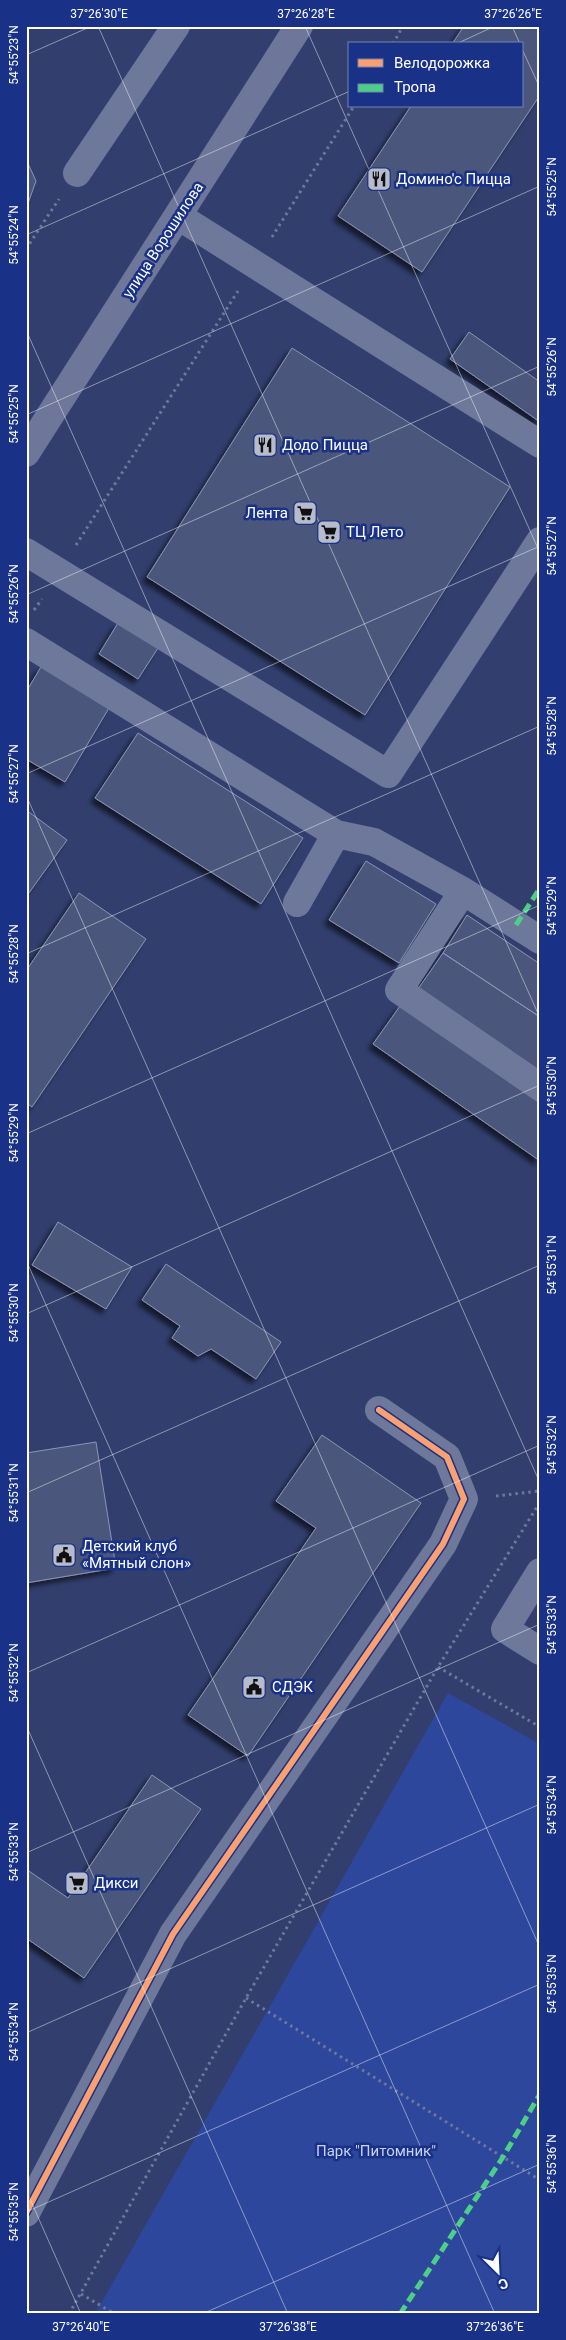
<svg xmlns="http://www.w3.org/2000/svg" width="566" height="2340" font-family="Roboto,sans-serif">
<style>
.green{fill:#2d479d}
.building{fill:#4c577d;stroke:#8c94b1;filter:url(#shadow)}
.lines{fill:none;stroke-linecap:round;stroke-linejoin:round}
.path{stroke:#6e789b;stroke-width:3;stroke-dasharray:2.5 4;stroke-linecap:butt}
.minor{stroke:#6e789b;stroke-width:28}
.major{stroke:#6e7699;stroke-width:28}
.quiet{stroke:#4dcf88;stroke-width:5;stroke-dasharray:10 5;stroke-linecap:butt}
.cycleway-casing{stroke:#193186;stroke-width:9}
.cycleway{stroke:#fca06f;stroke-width:6}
.ticks{fill:none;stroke:#fff;stroke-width:1;stroke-opacity:0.45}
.labels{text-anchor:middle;stroke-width:5;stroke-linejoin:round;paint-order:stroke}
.poi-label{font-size:15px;fill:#fff;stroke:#193186;text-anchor:start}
.street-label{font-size:15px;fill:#fff;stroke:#193186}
.park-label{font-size:15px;fill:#c5d1f9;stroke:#193186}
.neatline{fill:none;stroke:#fff;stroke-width:2}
.ticks-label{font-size:12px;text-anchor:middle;fill:#fff}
</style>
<defs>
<filter id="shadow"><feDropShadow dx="-4.5" dy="4.5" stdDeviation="2.5" flood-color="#0009"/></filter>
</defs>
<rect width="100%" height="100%" fill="#323f6e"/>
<path class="green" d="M448 1693 540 1744V2314H95Z"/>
<path class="building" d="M464 26H540V95L422 272 338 216 411 106H522V44H452Z
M26 159 36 181 26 209Z
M469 332 540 382V422L450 359Z
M292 348 510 487 365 715 147 577Z
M118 623 158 648 138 679 99 654Z
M41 667 109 708 65 782 26 759V692Z
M138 733 303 838 261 904 95 798Z
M26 810 67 840 26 897Z
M366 861 436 904 399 963 329 920Z
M79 893 146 939 32 1107 26 1103V971Z
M467 915 540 964V1017L443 953Z
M443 953 540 1017V1071L418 989Z
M400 1006 540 1103V1161L373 1044Z
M58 1222 132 1267 106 1309 32 1265Z
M166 1264 281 1342 256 1379 211 1349 198 1356 172 1338 180 1326 142 1300Z
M322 1435 421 1503 248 1756 188 1715 316 1528 276 1501Z
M96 1442 116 1568 26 1583V1453Z
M152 1775 201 1809 84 1978 26 1938V1869L68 1898Z"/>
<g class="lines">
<path class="path" d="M393 44 403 26
M272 237 354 106
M26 249 59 199
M76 545 238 291
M34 610 42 599
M496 1496 540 1491
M438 1667 540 1727
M246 1998 540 2180
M81 2294 115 2314
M69 2314 246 1998 438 1667 540 1502"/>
<path class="minor" d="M77 173 176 26
M178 216 540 444
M26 552 388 774 540 541
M26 642 336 834 374 842 463 891 540 940
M463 891 399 990 540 1087
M297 903 336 834
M540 1572 505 1629 540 1651
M26 2213 173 1934 443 1544 464 1499 447 1457 379 1410"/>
<path class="major" d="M26 453 299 26"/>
<path class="quiet" d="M516 925 540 888
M400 2314 503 2157 540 2094"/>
<g class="cycleway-casing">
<path id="cycleway" d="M26 2213 173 1934 443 1544 464 1499 447 1457 379 1410"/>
</g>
<use href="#cycleway" class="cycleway"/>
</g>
<path class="ticks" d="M98 26 540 1018M305 26 540 553M512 26 520 44M456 44 495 26M522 49 540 88M26 55 92 26M26 235 350 91M26 330 540 1483M26 415 540 186M26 595 540 366M26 774 540 546M26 795 540 1948M26 954 540 726M26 1134 540 905M26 1260 495 2314M26 1314 540 1085M26 1493 540 1265M26 1673 540 1445M26 1725 288 2314M26 1853 540 1624M26 2033 540 1804M26 2190 81 2314M26 2212 540 1984M202 2314 540 2164"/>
<defs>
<g id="restaurant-square" transform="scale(1.25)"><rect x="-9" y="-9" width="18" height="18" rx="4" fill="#b7bccc" stroke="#193186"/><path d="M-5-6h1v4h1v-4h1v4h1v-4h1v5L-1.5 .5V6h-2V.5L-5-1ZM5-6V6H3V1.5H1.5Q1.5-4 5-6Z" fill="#111"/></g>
<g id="supermarket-square" transform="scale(1.25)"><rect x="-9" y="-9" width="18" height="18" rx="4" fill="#b7bccc" stroke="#193186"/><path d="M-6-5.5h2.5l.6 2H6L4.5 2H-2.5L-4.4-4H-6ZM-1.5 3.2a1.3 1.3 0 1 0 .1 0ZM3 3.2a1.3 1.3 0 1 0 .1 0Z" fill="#111"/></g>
<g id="civic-square" transform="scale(1.25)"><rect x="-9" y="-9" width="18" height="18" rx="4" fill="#b7bccc" stroke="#193186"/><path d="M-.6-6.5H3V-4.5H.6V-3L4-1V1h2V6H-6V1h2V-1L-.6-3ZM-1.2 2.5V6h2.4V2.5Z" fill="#111"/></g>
</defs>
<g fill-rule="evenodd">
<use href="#restaurant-square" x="379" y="179"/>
<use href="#restaurant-square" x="265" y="445"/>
<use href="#supermarket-square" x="305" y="513"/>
<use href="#supermarket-square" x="329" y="532"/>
<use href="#civic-square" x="64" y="1555"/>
<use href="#civic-square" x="254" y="1687"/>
<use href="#supermarket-square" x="77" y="1883"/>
</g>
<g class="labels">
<g class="poi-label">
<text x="396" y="184">Домино'с Пицца</text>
<text x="282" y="450">Додо Пицца</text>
<text x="288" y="518" text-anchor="end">Лента</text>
<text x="346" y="537">ТЦ Лето</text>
<text x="82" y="1551">Детский клуб<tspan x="82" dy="17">«Мятный слон»</tspan></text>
<text x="272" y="1692">СДЭК</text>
<text x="94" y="1888">Дикси</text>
</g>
<g class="street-label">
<text transform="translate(163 240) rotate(-57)" y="5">улица Ворошилова</text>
</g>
<g class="park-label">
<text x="376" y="2156">Парк "Питомник"</text>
</g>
</g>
<rect width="566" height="2340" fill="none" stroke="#193186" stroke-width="55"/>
<rect x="348" y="42" width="175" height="65" fill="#193186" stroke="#7583b6"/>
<rect x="358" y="59" width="25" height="8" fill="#fca06f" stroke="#7583b6"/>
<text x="394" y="68" font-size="15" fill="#ffffff">Велодорожка</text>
<rect x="358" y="84" width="25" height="8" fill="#4dcf88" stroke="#7583b6"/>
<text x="394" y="92" font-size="15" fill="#ffffff">Тропа</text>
<g transform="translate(498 2272) rotate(156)" stroke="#193186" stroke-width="4" paint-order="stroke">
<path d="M0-4L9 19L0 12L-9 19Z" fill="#ffffff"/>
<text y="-8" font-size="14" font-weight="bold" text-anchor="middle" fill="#ffffff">С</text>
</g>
<rect x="28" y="28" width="510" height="2284" class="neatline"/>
<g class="ticks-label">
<text x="99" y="18">37°26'30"E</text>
<text x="306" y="18">37°26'28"E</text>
<text x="513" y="18">37°26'26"E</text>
<text transform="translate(14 55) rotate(-90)" y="4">54°55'23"N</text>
<text transform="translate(552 187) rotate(-90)" y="4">54°55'25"N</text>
<text transform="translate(14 235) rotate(-90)" y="4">54°55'24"N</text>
<text transform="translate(552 367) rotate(-90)" y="4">54°55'26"N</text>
<text transform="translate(14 414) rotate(-90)" y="4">54°55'25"N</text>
<text transform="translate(552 546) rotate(-90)" y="4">54°55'27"N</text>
<text transform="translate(14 594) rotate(-90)" y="4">54°55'26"N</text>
<text transform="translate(552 726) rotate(-90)" y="4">54°55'28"N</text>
<text transform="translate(14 774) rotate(-90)" y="4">54°55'27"N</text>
<text transform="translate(552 906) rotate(-90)" y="4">54°55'29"N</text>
<text transform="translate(14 954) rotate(-90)" y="4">54°55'28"N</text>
<text transform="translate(552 1086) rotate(-90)" y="4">54°55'30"N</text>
<text transform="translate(14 1133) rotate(-90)" y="4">54°55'29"N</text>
<text transform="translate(552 1265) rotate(-90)" y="4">54°55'31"N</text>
<text transform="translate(14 1313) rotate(-90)" y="4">54°55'30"N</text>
<text transform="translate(552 1445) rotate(-90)" y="4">54°55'32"N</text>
<text transform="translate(14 1493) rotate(-90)" y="4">54°55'31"N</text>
<text transform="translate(552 1625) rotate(-90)" y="4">54°55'33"N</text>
<text transform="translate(14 1673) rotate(-90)" y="4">54°55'32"N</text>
<text transform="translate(552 1805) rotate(-90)" y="4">54°55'34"N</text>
<text transform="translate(14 1852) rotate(-90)" y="4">54°55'33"N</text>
<text transform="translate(552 1984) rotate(-90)" y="4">54°55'35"N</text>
<text transform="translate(14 2032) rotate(-90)" y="4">54°55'34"N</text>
<text transform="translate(552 2164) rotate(-90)" y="4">54°55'36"N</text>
<text transform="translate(14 2212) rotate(-90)" y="4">54°55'35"N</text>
<text x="81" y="2331">37°26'40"E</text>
<text x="288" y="2331">37°26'38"E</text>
<text x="495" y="2331">37°26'36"E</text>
</g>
</svg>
